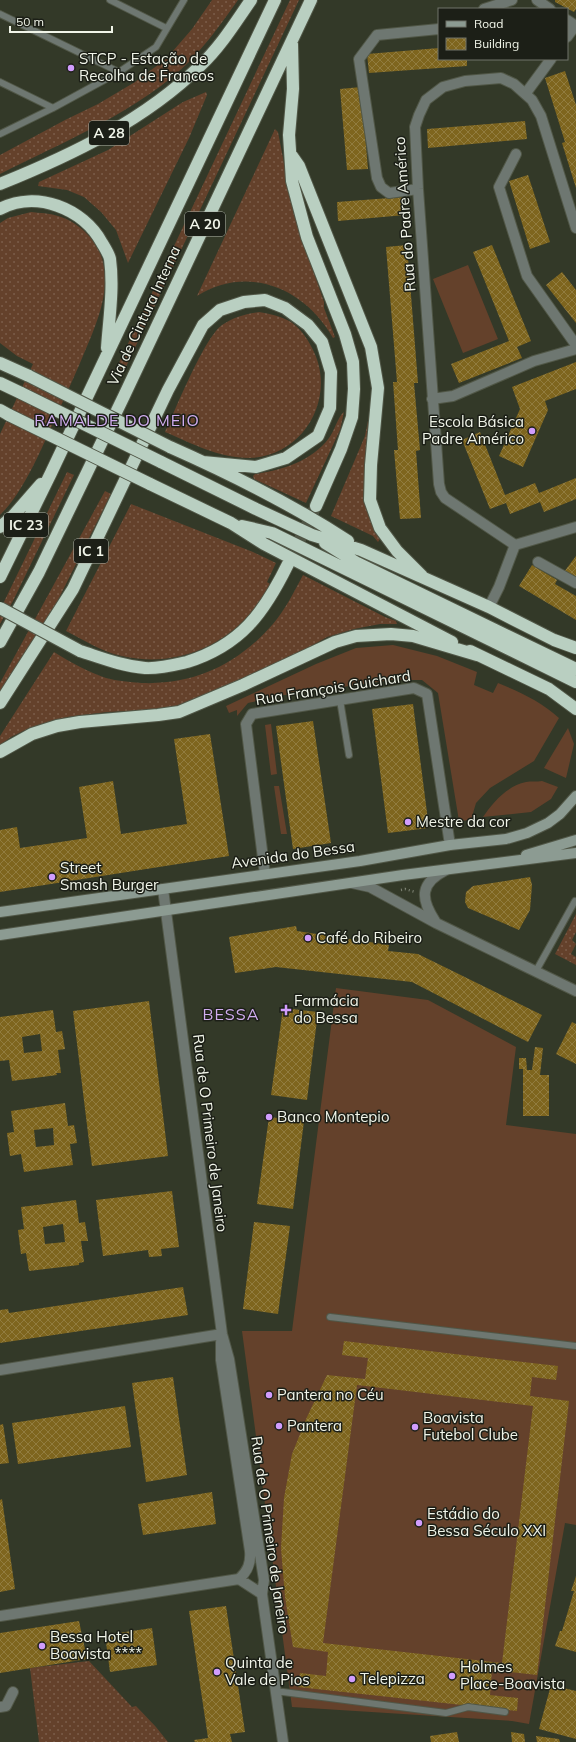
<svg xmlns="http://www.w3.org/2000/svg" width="576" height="1742" font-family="Mulish,sans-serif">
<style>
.grass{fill:url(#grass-dots)}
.garden{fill:#64412b}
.building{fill:url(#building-cross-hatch);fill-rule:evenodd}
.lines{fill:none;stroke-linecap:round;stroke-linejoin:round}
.motorway-tunnel{stroke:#505545;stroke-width:12;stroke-dasharray:12 6;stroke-linecap:butt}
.service-casing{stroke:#515747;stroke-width:8}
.minor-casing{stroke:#515747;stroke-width:12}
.secondary-casing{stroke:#515747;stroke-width:12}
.motorway-casing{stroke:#515747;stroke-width:14}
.path{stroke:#828778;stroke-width:2.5;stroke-dasharray:1 3;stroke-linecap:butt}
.service{stroke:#6e7771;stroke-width:6}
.minor{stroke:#6e7771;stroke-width:10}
.secondary{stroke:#8c9b92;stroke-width:10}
.motorway{stroke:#b9cfc1;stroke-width:12}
.motorway-bridge-casing{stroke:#515747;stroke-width:14;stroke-linecap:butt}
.motorway-bridge{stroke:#b9cfc1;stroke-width:12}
.poi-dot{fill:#d19dfd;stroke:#1c1f17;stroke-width:1.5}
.labels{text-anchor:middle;stroke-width:3;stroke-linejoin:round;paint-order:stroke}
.shield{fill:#1c1f17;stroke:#b1b5aa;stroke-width:1}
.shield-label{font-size:14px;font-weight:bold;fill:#f1f5e9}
.poi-label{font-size:15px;fill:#f1f5e9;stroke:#1c1f17;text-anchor:start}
.street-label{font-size:15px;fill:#f1f5e9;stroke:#1c1f17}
.neighbourhood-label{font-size:16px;letter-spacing:1px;fill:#d1adf0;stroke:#1c1f17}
</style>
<defs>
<pattern id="grass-dots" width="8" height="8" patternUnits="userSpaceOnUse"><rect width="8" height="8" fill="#64412b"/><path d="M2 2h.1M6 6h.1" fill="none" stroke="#7b5d4a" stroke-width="1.8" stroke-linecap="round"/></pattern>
<pattern id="building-cross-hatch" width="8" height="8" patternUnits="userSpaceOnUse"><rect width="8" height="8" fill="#7e651e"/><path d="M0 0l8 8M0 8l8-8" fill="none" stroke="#917c3f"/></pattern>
</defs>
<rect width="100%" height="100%" fill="#333928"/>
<path class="grass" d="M212 0H238C224 20 208 42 191 60 140 111 63 142 0 174V155L65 120 98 104 135 82 166 59 192 29Z
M290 0H299L124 371 117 367Z
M206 92 207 95 189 138 128 263 116 230 101 212 84 197 67 190 38 186 39 182 108 150 183 102Z
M275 129 278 132 294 215 324 302V308L335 337 333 338C305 288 248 264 197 296Z
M31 212C40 213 49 213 58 216 70 219 82 228 90 237 119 271 100 316 85 351 77 371 68 390 59 410 44 442 26 490 0 515V434L33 364 17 356 0 343V223L8 218Z
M259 312C270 314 281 316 291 322 300 328 307 338 312 348 338 396 304 457 249 458 219 458 191 443 165 432 176 409 204 338 222 325 234 317 245 314 259 312Z
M371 405 365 503 369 517 380 539 378 542 373 536 331 516 365 436Z
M344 412 340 430 306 503 254 479 253 476 255 474C282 470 312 461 329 438 334 432 338 416 344 412Z
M67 472 74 475 13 601 0 624V610Z
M105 491 111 494 47 622 0 692V683Z
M131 504 253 552 276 563 267 582 270 584C242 640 182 670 122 656 102 652 84 640 66 631Z
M303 575 385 617 396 621 397 624H380L354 629 327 637 297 654 227 687 174 709 107 712 67 717 27 729 11 737 0 745V736L54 652C70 662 88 672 106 678 117 681 130 682 142 683 195 685 238 664 273 624 285 610 294 592 303 575Z
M576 914V932L572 940 576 944 571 954 576 957V965L555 954Z
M89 1661 132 1707 136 1706 156 1727 168 1742H39L30 1668Z"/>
<path class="garden" d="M468 265 498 339 463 353 433 279Z
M393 645 437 656 477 672 474 685 493 693 498 683C520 692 542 702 559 718L534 761 490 788 476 803 471 820 459 821 438 693 422 680H392L278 696 248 703 237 716V710L229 713 226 706 316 664 356 648Z
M271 724 277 774 271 775 265 725Z
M568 728 574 744 566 778 544 768Z
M542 781 558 787 551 799 531 812 483 817C493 802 507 786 526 782 531 781 537 782 542 781Z
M274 786H279L287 834H281Z
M336 988 428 1000 516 1047 506 1125 576 1134V1525L565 1523 529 1724 512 1721 292 1707 242 1331H292Z"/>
<path class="building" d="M555 0H576V9L574 12 555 2Z
M439 48V59H467V66L369 73 367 54Z
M565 71 576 105V188L562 143 565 142 545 78Z
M361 87 368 169 347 170 340 89Z
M525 121 527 139 428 148 427 129Z
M528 175 550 242 530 249 509 181Z
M403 197 405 215 338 221 337 202Z
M407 245 418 383H414L420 450 416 451 421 518 400 519 394 450H398L393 382H397L386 247Z
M492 245 531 341 517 347 522 358 459 383 451 364 509 341 473 252Z
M562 272 576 290V323L546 285Z
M576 362V389L545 401 548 410 523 467 499 456 520 409 512 387Z
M480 432 505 495 535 483 539 493 576 478V499L544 512 540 502 510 514 506 503 490 509 462 440Z
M576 556V581L564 572Z
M532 565 557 580 555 584 576 596V620L519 586Z
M413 704 429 828 388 833 372 709Z
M313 721 331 843 293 849 276 726Z
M210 734 229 856 0 892V830L17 827 20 848 87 838 79 787 113 781 121 834 187 824 174 739Z
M530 877 532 885 530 910 519 930 468 908 465 902 466 892 473 886Z
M296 926 297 931 389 945 388 951 418 954 542 1015 528 1042 412 982 276 967 235 973 229 937Z
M149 1001 168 1156 92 1166 73 1011Z
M283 1008 318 1012 307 1100 271 1095Z
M53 1010 56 1032 62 1031 65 1049 58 1050 61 1073H56L57 1075 12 1081 9 1060 0 1061V1017ZM40 1034 42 1051 24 1053 22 1037Z
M572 1022 576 1024V1064L556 1054Z
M535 1047 543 1048 540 1075H549V1116H523V1069H519V1058H526L527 1070H532Z
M65 1103 68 1126 74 1125 77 1143 70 1144 73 1165 24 1172 21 1154 10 1156 7 1133 14 1132 11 1111ZM53 1128 54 1145 36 1147 34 1130Z
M269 1117 304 1121 293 1209 257 1204Z
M172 1191 179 1247 161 1249 162 1256 149 1257 148 1250 103 1256 96 1200Z
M76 1200 79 1223 85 1222 88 1241H81L84 1262 79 1263V1265L29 1271 26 1253 21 1254 18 1230 24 1229 21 1207ZM63 1224 65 1242 45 1244 43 1227Z
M254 1222 290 1226 278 1314 243 1309Z
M183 1287 188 1315 0 1343V1310L8 1309 9 1313Z
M344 1341 558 1366 556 1380 532 1377 530 1396 569 1401 537 1675 492 1670 490 1695 518 1698 517 1711 298 1687 300 1673 326 1676 328 1652 293 1647 285 1597 281 1548 284 1498 292 1454 307 1417 327 1375 365 1379 368 1358 342 1355ZM357 1385 533 1406 502 1663 323 1643Z
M173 1377 187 1475 146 1482 132 1383Z
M125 1406 131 1447 18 1464 12 1423Z
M3 1424 9 1463 0 1464V1425Z
M212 1492 216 1524 143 1535 138 1504Z
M2 1499 15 1589 0 1592V1500Z
M576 1576V1652L555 1646 560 1631H562L574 1591H571Z
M226 1606 245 1732 230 1734 232 1742H195L194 1740 208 1738 189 1611Z
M79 1621 87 1659 0 1673V1633Z
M152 1628 157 1665 110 1672 105 1635Z
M551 1685 576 1691V1739L539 1729Z
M457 1732 459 1742H431L430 1736Z
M511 1732 524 1734 525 1742H512Z
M536 1736 559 1739 560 1742H537Z"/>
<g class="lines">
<path class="motorway-tunnel" d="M288 564 316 506"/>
<g class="service-casing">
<path id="service" d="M110 0 166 28
M0 14 119 72
M0 82 53 108
M0 134 53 108 119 72 156 47 184 0
M340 700 349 755
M536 971 575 901
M330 1317 576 1346
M276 1692H283L446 1713 468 1707 505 1712"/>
</g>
<g class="minor-casing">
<path id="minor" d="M537 0 550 9
M484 9 512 0
M567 20 576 26
M567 37 575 26
M526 93 551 59
M516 154 499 187 527 276 576 345
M418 189 389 193 381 187 377 178 359 59 377 35 439 29
M432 399 453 396 534 361 576 349
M515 545 445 498 441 492 439 484 418 189 415 127 419 115 426 100 443 87 465 81 501 78 514 84 532 100 541 116 576 228
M515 545 576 527
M538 562 576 583
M489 607 499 587 515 545
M265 874 246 724 252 714 414 688 427 694 450 845
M352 883 370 887 436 923 576 991
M163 889 222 1334 229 1359 264 1580 262 1594 283 1742
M435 921C420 898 420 883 446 870
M0 1370 222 1334
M239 1579 262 1594
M0 1616 239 1579C248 1571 251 1563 250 1551L221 1360V1342
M0 1707 6 1706 13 1692"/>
</g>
<g class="secondary-casing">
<path id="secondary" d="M526 855 576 840
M0 912 360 861 450 845 506 839 527 833 548 823 560 814 576 796
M0 935 403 875 576 853"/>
</g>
<g class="motorway-casing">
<path id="motorway" d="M292 44 293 89 289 135 292 181 307 237 345 334 353 362 354 389 352 417 341 449 316 506
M292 156 299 166 371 347 378 388 371 465 370 500 380 528 397 551 422 576
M0 184C72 155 145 120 201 65 221 46 235 23 251 0
M0 209C36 190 83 208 102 243 105 248 109 254 110 259 114 288 109 319 107 348
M0 363 29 376
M0 383 21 393
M0 410 9 415
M170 447C231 474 293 505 348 541
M161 462 256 509 312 535 361 550 489 607 554 640 576 648
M150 484 231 523 264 544 452 642
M242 526 272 533 576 682
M0 527 13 516 41 484
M325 543 357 563 576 669
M0 577 51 473 275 0
M0 642 39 572 124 396 311 0
M80 651C102 658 122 666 145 668 158 669 174 665 187 662 241 645 264 613 288 564
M470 651 549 689 576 709
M0 703 73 589 168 390 203 325 220 310 244 302 265 300 285 308 308 325 322 342 331 372 330 408 318 436 286 458 256 467 203 462
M0 752 32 734 57 726 80 722 158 715 179 712 243 685 335 642 356 636 391 634 413 636 477 655"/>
</g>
<path class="path" d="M401 890 405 889 415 892"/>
<use href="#service" class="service"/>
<use href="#minor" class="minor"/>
<use href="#secondary" class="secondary"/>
<use href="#motorway" class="motorway"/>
<g class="motorway-bridge-casing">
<path id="motorway-bridge" d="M29 376 170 447
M21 393 161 462
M9 415 150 484
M0 608 80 651"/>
</g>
<use href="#motorway-bridge" class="motorway-bridge"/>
</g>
<g class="poi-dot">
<circle cx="71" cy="68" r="4"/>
<circle cx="532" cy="431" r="4"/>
<circle cx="408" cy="822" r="4"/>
<circle cx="52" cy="877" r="4"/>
<circle cx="308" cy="938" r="4"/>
<path d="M284 1004h4v4h4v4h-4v4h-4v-4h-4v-4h4z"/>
<circle cx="269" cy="1117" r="4"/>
<circle cx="269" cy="1395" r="4"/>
<circle cx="279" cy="1426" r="4"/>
<circle cx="415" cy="1427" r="4"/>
<circle cx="419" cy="1523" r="4"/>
<circle cx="42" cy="1646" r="4"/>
<circle cx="217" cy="1672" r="4"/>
<circle cx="452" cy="1676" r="4"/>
<circle cx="352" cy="1679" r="4"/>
</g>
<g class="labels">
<g class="shield">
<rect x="89" y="121" width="40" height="24" rx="3"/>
<rect x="185" y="212" width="40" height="24" rx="3"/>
<rect x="4" y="513" width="44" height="24" rx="3"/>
<rect x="74" y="539" width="34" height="24" rx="3"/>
</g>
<g class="shield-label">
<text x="109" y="138">A 28</text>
<text x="205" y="229">A 20</text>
<text x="26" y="530">IC 23</text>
<text x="91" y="556">IC 1</text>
</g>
<g class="poi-label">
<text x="79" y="64">STCP - Estação de<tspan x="79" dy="17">Recolha de Francos</tspan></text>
<text x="524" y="427" text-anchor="end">Escola Básica<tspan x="524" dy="17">Padre Américo</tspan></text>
<text x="416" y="827">Mestre da cor</text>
<text x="60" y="873">Street<tspan x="60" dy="17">Smash Burger</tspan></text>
<text x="316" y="943">Café do Ribeiro</text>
<text x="294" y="1006">Farmácia<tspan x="294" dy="17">do Bessa</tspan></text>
<text x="277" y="1122">Banco Montepio</text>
<text x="277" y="1400">Pantera no Céu</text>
<text x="423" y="1423">Boavista<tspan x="423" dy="17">Futebol Clube</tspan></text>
<text x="287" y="1431">Pantera</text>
<text x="427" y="1519">Estádio do<tspan x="427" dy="17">Bessa Século XXI</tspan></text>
<text x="50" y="1642">Bessa Hotel<tspan x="50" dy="17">Boavista ****</tspan></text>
<text x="225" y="1668">Quinta de<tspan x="225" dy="17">Vale de Pios</tspan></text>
<text x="460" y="1672">Holmes<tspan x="460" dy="17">Place-Boavista</tspan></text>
<text x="360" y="1684">Telepizza</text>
</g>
<g class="street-label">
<text transform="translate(405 214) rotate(-94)" y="5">Rua do Padre Américo</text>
<text transform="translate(144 316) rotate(-65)" y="5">Via de Cintura Interna</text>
<text transform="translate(333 688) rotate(-9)" y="5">Rua François Guichard</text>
<text transform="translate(293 855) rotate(-8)" y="5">Avenida do Bessa</text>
<text transform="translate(210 1133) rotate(83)" y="5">Rua de O Primeiro de Janeiro</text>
<text transform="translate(270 1535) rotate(82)" y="5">Rua de O Primeiro de Janeiro</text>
</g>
<g class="neighbourhood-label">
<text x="117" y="426">RAMALDE DO MEIO</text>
<text x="231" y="1020">BESSA</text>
</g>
</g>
<rect x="438" y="8" width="130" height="52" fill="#1c1f17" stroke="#71756b"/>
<rect x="446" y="21" width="20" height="6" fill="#8c9b92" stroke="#71756b"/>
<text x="474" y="28" font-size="12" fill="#f1f5e9">Road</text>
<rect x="446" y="38" width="20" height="12" fill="url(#building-cross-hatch)" stroke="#71756b"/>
<text x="474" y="48" font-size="12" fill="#f1f5e9">Building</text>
<path d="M10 26v6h102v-6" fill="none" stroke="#f1f5e9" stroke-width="2"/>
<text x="16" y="26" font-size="12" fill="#f1f5e9" stroke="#1c1f17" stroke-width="3" paint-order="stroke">50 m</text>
</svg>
